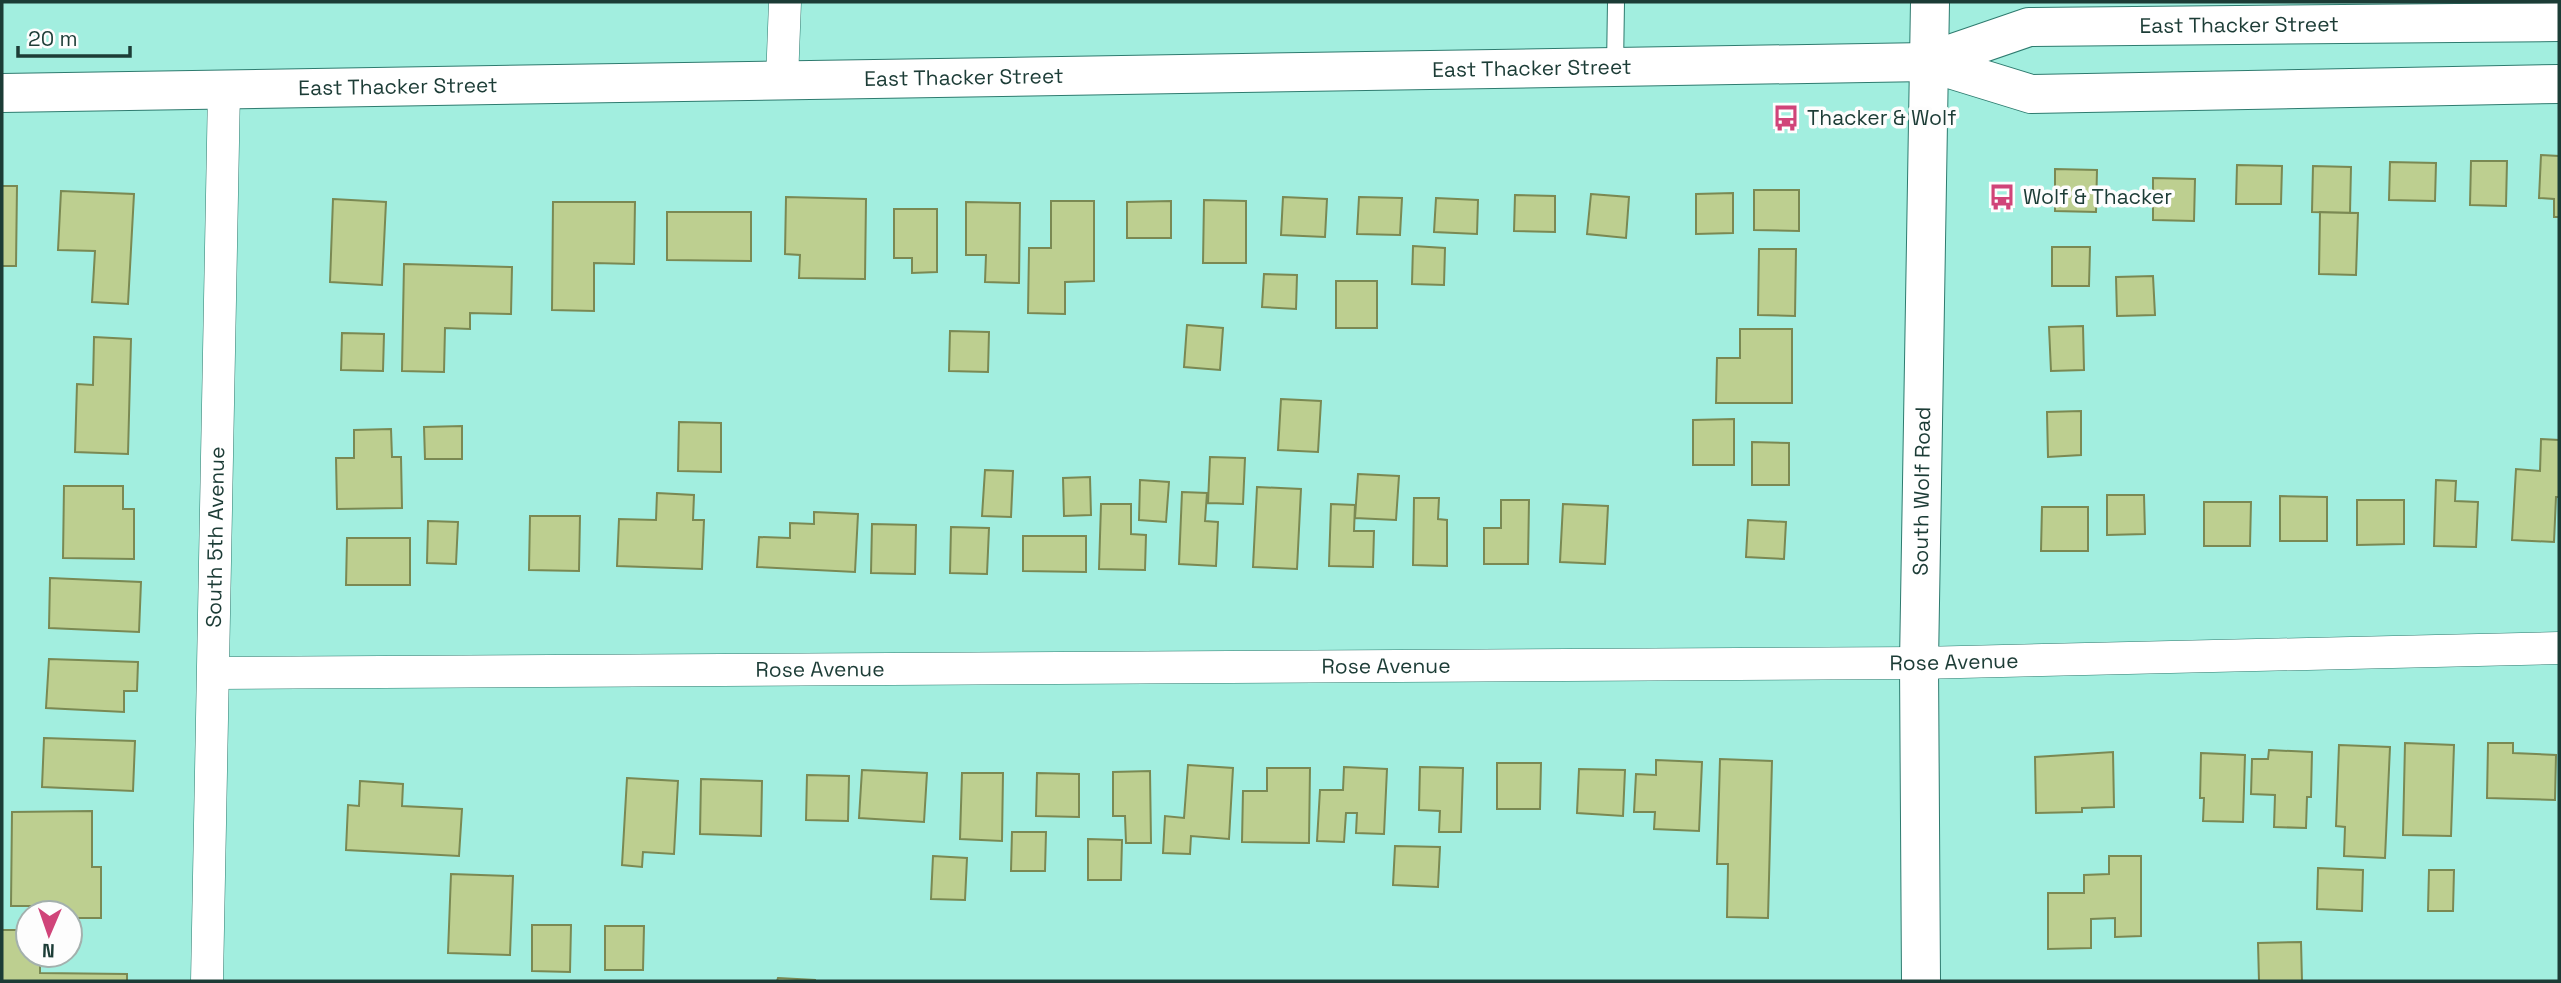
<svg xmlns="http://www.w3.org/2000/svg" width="2561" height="983" font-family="'Space Grotesk',sans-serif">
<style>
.building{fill:#bdcf90;stroke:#7a8953;stroke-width:2}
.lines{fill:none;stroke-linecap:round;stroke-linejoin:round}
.lane-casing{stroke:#2e7b6f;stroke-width:18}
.street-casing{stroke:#2e7b6f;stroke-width:33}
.secondary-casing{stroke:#2e7b6f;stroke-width:40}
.lane{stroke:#fff;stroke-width:16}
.street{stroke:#fff;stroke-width:32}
.secondary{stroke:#fff;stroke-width:38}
.labels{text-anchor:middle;stroke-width:7;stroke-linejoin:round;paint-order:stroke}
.street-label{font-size:21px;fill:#1c3c36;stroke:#fdfdfd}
.poi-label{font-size:21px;fill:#1c3c36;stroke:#fdfdfd;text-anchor:start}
</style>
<rect width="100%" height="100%" fill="#a2eedf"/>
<path class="building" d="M2541 155 2559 156V217H2554V199L2539 198Z
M2471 161H2507L2506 206 2470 205Z
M2390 162 2436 163 2435 201 2389 200Z
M2237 165 2282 166 2281 204H2236Z
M2313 166 2351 167 2350 213 2312 212Z
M2055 169 2097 170 2096 212 2055 211Z
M2153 178 2195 179 2194 221 2153 220Z
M2 186H17L16 266H2Z
M1754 190H1799V231L1754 230Z
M61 191 134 194 128 304 92 302 95 251 58 250Z
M1733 193V233L1696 234V194Z
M1591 194 1629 197 1626 238 1587 234Z
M1515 195 1555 196V232L1514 231Z
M786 197 866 199 865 279 799 278 800 255 785 254Z
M1283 197 1327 199 1325 237 1281 235Z
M1359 197 1402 198 1400 235 1357 234Z
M1436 198 1478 200 1477 234 1434 232Z
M333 199 386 202 382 285 330 282Z
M1204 200 1246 201V263H1203Z
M1051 201H1094V281L1065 282V314L1028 313 1029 248H1051Z
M1171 201V238H1127V202Z
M553 202H635L634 264 594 263V311L552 310Z
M966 202 1020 203 1019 283 985 282 986 255H966Z
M894 209H937V272L912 273V258H894Z
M667 212H751V261L667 260Z
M2320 212 2358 213 2356 275 2319 274Z
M1413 246 1445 248 1444 285 1412 284Z
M2052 247H2090L2089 286H2052Z
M1759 249H1796L1795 316 1758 315Z
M404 264 512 267 511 314 470 313V329L445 328 444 372 402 371Z
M1264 274 1297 275 1296 309 1262 307Z
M2153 276 2155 315 2117 316 2116 277Z
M1336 281H1377V328H1336Z
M1187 325 1223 328 1220 370 1184 367Z
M2083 326 2084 370 2051 371 2049 327Z
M1740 329H1792V403H1716L1717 358H1740Z
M950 331 989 332 988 372 949 371Z
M342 333 384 334 383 371 341 370Z
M94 337 131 339 128 454 75 452 77 384 93 385Z
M1281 399 1321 401 1318 452 1278 450Z
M2081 411V455L2048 457 2047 412Z
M1734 419V465H1693V420Z
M679 422 721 423V472L678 471Z
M462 426V459H425L424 427Z
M391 429 392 457H401L402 508 337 509 336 458H354V430Z
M2541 439 2559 440V497H2556L2554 542 2512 540 2516 469 2540 471Z
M1752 442 1789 443V485H1752Z
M1210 457 1245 458 1243 504 1208 503Z
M985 470 1013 471 1011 517 982 516Z
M1358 474 1399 476 1396 520 1355 518Z
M1090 477 1091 515 1064 516 1063 478Z
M1140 480 1169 482 1166 522 1139 520Z
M2436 480 2456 481 2455 501 2478 502 2476 547 2434 546Z
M64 486H123V509H134V559L63 558Z
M1257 487 1301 489 1297 569 1253 567Z
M1182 492 1207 493 1205 521 1218 522 1216 566 1179 564Z
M657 493 694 495 693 520H704L702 569 617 566 619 519 656 520Z
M2107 495H2144L2145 534 2107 535Z
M2280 496 2327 497V541H2280Z
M1414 498H1439L1438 519 1447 520V566L1413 565Z
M1501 500H1529L1528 564H1484V528H1501Z
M2357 500H2404V544L2357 545Z
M2204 502H2251L2250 546H2204Z
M1101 504H1131V534L1146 535 1145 570 1099 569Z
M1331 504 1355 505 1354 531H1374L1373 567 1329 566Z
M1563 504 1608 506 1605 564 1560 562Z
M2042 507H2088V551H2041Z
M814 512 858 514 855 572 757 567 759 537 790 538V523L814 524Z
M530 516H580L579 571 529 570Z
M1748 520 1786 522 1784 559 1746 557Z
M428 521 458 522 456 564 427 563Z
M872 524 916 525 915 574 871 573Z
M951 527 989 528 987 574 950 573Z
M1023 536H1086V572L1023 571Z
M347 538H410V585H346Z
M50 578 141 582 139 632 49 628Z
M49 659 138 662 137 691H124V712L46 708Z
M44 738 135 741 133 791 42 787Z
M2405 743 2454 745 2451 836 2403 835Z
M2488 743H2513V753L2556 755 2555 800 2487 798Z
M2339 745 2390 747 2385 858 2344 856 2345 827 2336 826Z
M2269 750 2312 752 2311 797H2307L2306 828 2274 827 2275 795 2251 794 2252 759H2268Z
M2113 752 2114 807 2082 808V812L2036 813 2035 757Z
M2201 753 2245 755 2243 822 2203 821 2204 798H2200Z
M1720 759 1772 761 1768 918 1727 917 1728 864H1717Z
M1656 760 1702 762 1699 831 1654 829 1655 812H1634L1636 774 1656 775Z
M1497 763H1541L1540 809H1497Z
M1188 765 1233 768 1229 839 1191 836 1190 854 1163 853 1165 816 1184 818Z
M1344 767 1387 769 1384 834 1356 833 1357 813H1346L1344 842 1317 841 1320 790H1343Z
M1420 767 1463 768 1461 832H1439L1440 811 1419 810Z
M1267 768H1310L1309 843 1242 842 1243 791H1267Z
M1579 769 1625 770 1623 816 1577 813Z
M862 770 927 773 924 822 859 818Z
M1150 771 1151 843H1126L1125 816H1113V772Z
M962 773H1003L1002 841 960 839Z
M1037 773 1079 774V817L1036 816Z
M807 775 849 776 848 821 806 820Z
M627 778 678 781 674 854 643 852 642 867 622 865Z
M701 779 762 781 761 836 700 834Z
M360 781 403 784 402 806 462 809 459 856 346 850 348 805 359 806Z
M92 811V867H101V918H70V913H49V906H11L12 812Z
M1012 832H1046L1045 871H1011Z
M1088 839 1122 840 1121 880H1088Z
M1395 846 1440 847 1438 887 1393 885Z
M933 856 967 858 965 900 931 899Z
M2109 856H2141V936L2115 937V918L2091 919V948L2048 949V893H2084V875L2109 874Z
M2318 868 2363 870 2362 911 2317 909Z
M2429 870H2454L2453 911H2428Z
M451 874 513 876 510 955 448 953Z
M532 925H571L570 972 532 971Z
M605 926H644L643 970H605Z
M2 930H28V955H40V973L127 974V981H2Z
M2301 942 2302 981H2259L2258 943Z
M778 978 815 980V981H777Z"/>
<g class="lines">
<g class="lane-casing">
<path id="lane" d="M1615 67 1616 2"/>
</g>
<g class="street-casing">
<g id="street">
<path d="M782 80 785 2"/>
<path id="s1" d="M214 673 1919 663 2559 648"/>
<path id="s2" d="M207 981 224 90"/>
</g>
</g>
<g class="secondary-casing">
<g id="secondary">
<path id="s3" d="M1927 62 2029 27 2559 22"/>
<path id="s4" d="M2 93 1927 62 2031 94 2559 84"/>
<path id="s5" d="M1921 981 1919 663 1930 2"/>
</g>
</g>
<use href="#lane" class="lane"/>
<use href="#street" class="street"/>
<use href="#secondary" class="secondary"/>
</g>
<defs>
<g id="bus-bare" transform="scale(2.1)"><path d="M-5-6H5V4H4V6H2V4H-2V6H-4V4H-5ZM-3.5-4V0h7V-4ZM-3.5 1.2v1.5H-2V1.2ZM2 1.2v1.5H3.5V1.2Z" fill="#d04479" stroke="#fdfdfd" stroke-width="2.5" paint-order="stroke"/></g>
</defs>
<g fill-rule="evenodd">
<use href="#bus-bare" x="1786" y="118"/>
<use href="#bus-bare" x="2002" y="197"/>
</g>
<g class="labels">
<g class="street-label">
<text dy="7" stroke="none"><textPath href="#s3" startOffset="318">East Thacker Street</textPath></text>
<text dy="7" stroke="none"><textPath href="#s4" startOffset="1530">East Thacker Street</textPath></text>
<text dy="7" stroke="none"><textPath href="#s4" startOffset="962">East Thacker Street</textPath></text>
<text dy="7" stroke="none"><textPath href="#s4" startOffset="396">East Thacker Street</textPath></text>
<text dy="7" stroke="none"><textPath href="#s5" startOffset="490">South Wolf Road</textPath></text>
<text dy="7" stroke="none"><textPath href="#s2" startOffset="444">South 5th Avenue</textPath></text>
<text dy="7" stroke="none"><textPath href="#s1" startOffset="1740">Rose Avenue</textPath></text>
<text dy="7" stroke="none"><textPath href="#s1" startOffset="1172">Rose Avenue</textPath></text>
<text dy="7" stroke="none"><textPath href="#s1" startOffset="606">Rose Avenue</textPath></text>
</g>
<g class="poi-label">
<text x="1807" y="125">Thacker &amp; Wolf</text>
<text x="2023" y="204">Wolf &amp; Thacker</text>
</g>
</g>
<rect width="2561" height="983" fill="none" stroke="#1c3c36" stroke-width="7"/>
<g transform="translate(49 934) rotate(182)"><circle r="33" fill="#fdfdfd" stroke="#a3b0ad" stroke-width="2"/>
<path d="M0-5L12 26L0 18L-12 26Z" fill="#d04479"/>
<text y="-10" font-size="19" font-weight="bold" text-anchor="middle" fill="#1c3c36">N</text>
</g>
<path d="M18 46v10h112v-10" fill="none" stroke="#1c3c36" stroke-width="3.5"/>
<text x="28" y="46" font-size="21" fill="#1c3c36" stroke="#fdfdfd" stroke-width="5" paint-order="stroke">20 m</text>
</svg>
